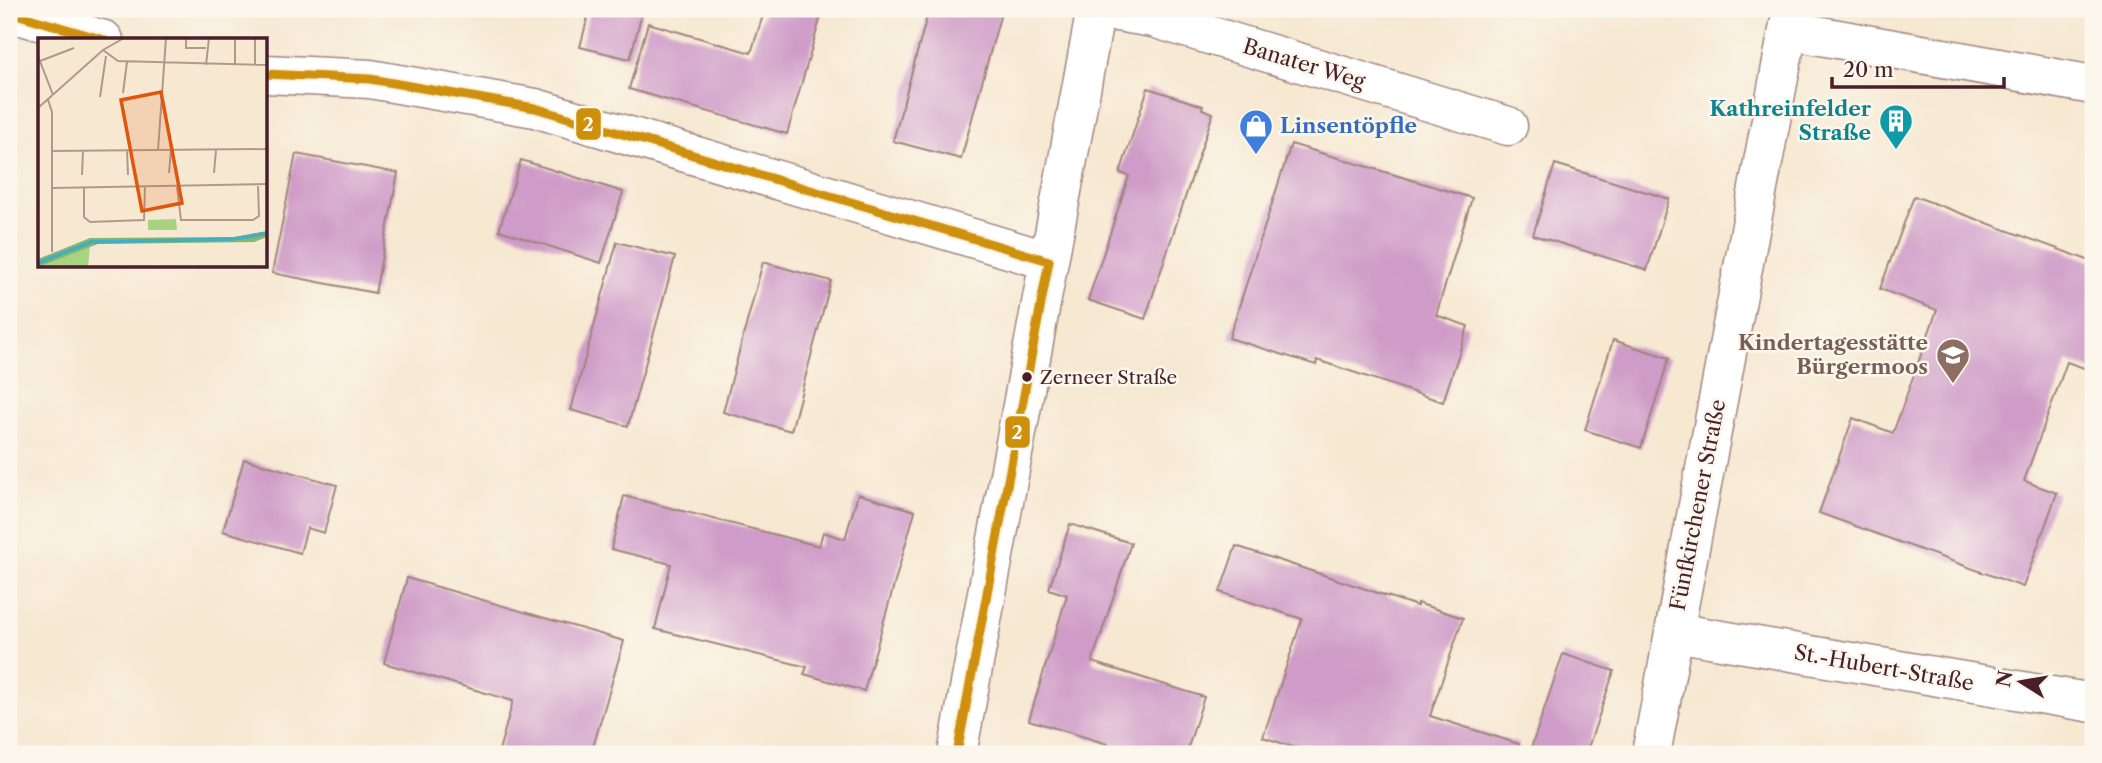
<svg xmlns="http://www.w3.org/2000/svg" width="2102" height="763" font-family="'Libre Caslon Text',serif">
<style>
.building{fill:#cf9bc8}
.lines{fill:none;stroke-linecap:round;stroke-linejoin:round}
.minor-casing{stroke:#a0847e;stroke-width:41}
.minor{stroke:#fff;stroke-width:38}
.bus-1-casing{stroke:#fbf7ec;stroke-width:14}
.bus-1{stroke:#ce900b;stroke-width:9}
.bus-dot{fill:#4a1f2b;stroke:#fbf7ec;stroke-width:2.5}
.labels{text-anchor:middle;stroke-width:5;stroke-linejoin:round;paint-order:stroke}
.bus-label{font-size:19px;fill:#4a1f2b;stroke:#fbf7ec;text-anchor:start}
.street-label{font-size:21px;fill:#4a1f2b;stroke:#fbf7ec}
.culture-label{font-size:21px;font-weight:bold;fill:#0d838f;stroke:#fbf7ec;text-anchor:end}
.shop-label{font-size:21px;font-weight:bold;fill:#366cbe;stroke:#fbf7ec;text-anchor:start}
.education-label{font-size:21px;font-weight:bold;fill:#785e54;stroke:#fbf7ec;text-anchor:end}
.inset-river{fill:none;stroke:#42aec0;stroke-width:3.5}
.inset-road{fill:none;stroke:#b1988f;stroke-width:2}
.view{fill:#e0560e;fill-opacity:0.15;stroke:#e0560e;stroke-width:3.5}
.inset-edge{fill:none;stroke:#4a1f2b;stroke-width:3.5}
.line-badge{stroke:#fbf7ec;stroke-width:2.5}
.badge-label{font-size:19px;text-anchor:middle;font-weight:bold;fill:#fff}
</style>
<rect width="100%" height="100%" fill="#fbf7ec"/>
<filter id="ink" filterUnits="userSpaceOnUse"><feTurbulence type="fractalNoise" baseFrequency=".0143" numOctaves="2"/><feDisplacementMap in="SourceGraphic" scale="14" xChannelSelector="R" yChannelSelector="G"/><feConvolveMatrix kernelMatrix="1 2 1 2 8 2 1 2 1" color-interpolation-filters="sRGB"/></filter>
<filter id="wash" filterUnits="userSpaceOnUse"><feTurbulence type="fractalNoise" baseFrequency=".00686" numOctaves="4" result="noise"/><feDisplacementMap in="SourceGraphic" scale="28" xChannelSelector="R" yChannelSelector="G"/><feGaussianBlur stdDeviation="1.57" result="paint"/><feColorMatrix in="noise" values="0 0 0 0 0 0 0 0 0 0 0 0 0 0 0 0 0 1.4 0 .05"/><feComposite in="paint" operator="in"/></filter>
<g filter="url(#wash)">
<rect width="100%" height="100%" fill="#f6e8d1"/>
<g id="blocks">
<path class="building" d="M590 9H643L630 59 580 47Z
M765 9H823L787 134 629 89 648 23 751 53Z
M929 9H1002L961 159 893 141Z
M1148 88 1203 106 1202 109 1213 113 1145 319 1088 300 1129 176 1120 173Z
M1291 144 1472 198 1436 315 1468 326 1443 402 1317 360 1316 365 1229 338Z
M296 154 398 173 375 293 272 273Z
M521 160 623 192 601 263 499 230Z
M1555 164 1669 199 1647 270 1533 235Z
M1914 196 2093 262V371L2067 362 2024 481 2057 493 2023 587 1819 513 1853 418 1893 433 1937 310 1880 289Z
M617 242 675 257 628 426 571 410Z
M763 262 831 281 791 431 723 412Z
M1613 340 1669 358 1641 448 1585 430Z
M244 459 337 485 324 533 307 528 300 553 223 531Z
M858 494 915 511 864 691 804 674 807 667 655 629 671 564 611 549 624 496 819 546 823 532 845 539Z
M1070 524 1131 543 1092 662 1204 697 1186 754H1140L1029 720 1067 595 1049 589Z
M1236 546 1417 606V603L1463 618 1430 716 1519 744 1517 754H1314L1263 737 1302 619 1220 592Z
M407 578 624 641 591 754H498L513 701 384 663Z
M1563 654 1614 671 1586 754H1529Z"/>
</g>
</g>
<g filter="url(#ink)">
<use href="#blocks" fill-opacity="0" stroke="#a0847e" stroke-width="2"/>
<g class="lines">
<g class="minor-casing">
<path id="minor" d="M1099 9 1153 18 1508 126
M9 12 104 40
M1788 30 2093 85
M266 74 370 79 535 108 1049 261
M1674 632 2093 703
M957 754 1096 9
M1651 754 1792 9"/>
</g>
<use href="#minor" class="minor"/>
<g class="bus-1-casing">
<path id="bus-1" d="M9 12 104 40
M266 74 370 79 535 108 1049 261 957 754"/>
</g>
<use href="#bus-1" class="bus-1"/>
</g>
</g>
<defs>
<g id="building-pin" transform="scale(1.75)"><path d="M0 17L-7.5 6A9.5 9.5 0 1 1 7.5 6Z" fill="#0f9aa8" stroke="#fbf7ec"/><path d="M-4-6H4V6H1V3H-1V6H-4ZM-2.5-4.3h1.7v1.8h-1.7ZM.8-4.3h1.7v1.8H.8ZM-2.5-1h1.7V.8h-1.7ZM.8-1h1.7V.8H.8Z" fill="#fff"/></g>
<g id="shop-pin" transform="scale(1.75)"><path d="M0 17L-7.5 6A9.5 9.5 0 1 1 7.5 6Z" fill="#3f7fe0" stroke="#fbf7ec"/><path d="M-5-2.5h2.3a2.7 3.5 0 0 1 5.4 0H5L5.5 6h-11ZM-1.5-2.5h3a1.5 2.3 0 0 0-3 0Z" fill="#fff"/></g>
<g id="school-pin" transform="scale(1.75)"><path d="M0 17L-7.5 6A9.5 9.5 0 1 1 7.5 6Z" fill="#8d6e63" stroke="#fbf7ec"/><path d="M0-5L7-2L0 1L-7-2ZM-4 1L0 2.5L4 1V4Q0 6-4 4Z" fill="#fff"/></g>
</defs>
<g fill-rule="evenodd">
<use href="#building-pin" x="1896" y="121"/>
<use href="#shop-pin" x="1256" y="126"/>
<use href="#school-pin" x="1953" y="355"/>
</g>
<circle class="bus-dot" cx="1027" cy="377" r="6"/>
<g class="labels">
<g class="bus-label">
<text x="1040" y="384">Zerneer Straße</text>
</g>
<g class="street-label">
<text transform="translate(1304 64) rotate(17)" y="7">Banater Weg</text>
<text transform="translate(1698 505) rotate(-79)" y="7">Fünfkirchener Straße</text>
<text transform="translate(1884 668) rotate(10)" y="7">St.-Hubert-Straße</text>
</g>
<g class="culture-label">
<text x="1871" y="116">Kathreinfelder<tspan x="1871" dy="24">Straße</tspan></text>
</g>
<g class="shop-label">
<text x="1280" y="133">Linsentöpfle</text>
</g>
<g class="education-label">
<text x="1928" y="350">Kindertagesstätte<tspan x="1928" dy="24">Bürgermoos</tspan></text>
</g>
</g>
<g transform="translate(38 38)">
<rect width="229" height="229" fill="#f6e8d1"/>
<path d="M138 181 139 192H110V182ZM52 207 50 229H0L19 219Z" fill="#a8d481"/>
<path d="M229 193V199L216 204 60 206 0 229V221L52 200 196 199Z" fill="#86b66f"/>
<path class="inset-river" d="M0 225 53 204 196 201 230 195"/>
<path class="inset-road" d="M148 0V10H168M65 12 80 23 230 27M0 18 15 57M2 23 36 10M168 27 171 0M197 27V0M217 27V0M85 55 89 24M62 59 68 18M10 62 14 74V214M0 70 65 12 86 0M89 112 90 137M120 112 128 0M14 113 230 111M131 135 133 112M176 135 178 112M44 137 45 113M139 149 143 182H215L221 178 220 148M14 150 230 146M46 150V179L52 184 106 182 107 149"/>
<path class="view" d="M123 54 144 165 104 173 83 62Z"/>
<rect width="229" height="229" class="inset-edge"/>
</g>
<g class="line-badge">
<rect x="575" y="107" width="27" height="34" rx="7" fill="#ce900b"/>
<rect x="1004" y="415" width="27" height="34" rx="7" fill="#ce900b"/>
</g>
<g class="badge-label">
<text x="588" y="131">2</text>
<text x="1017" y="439">2</text>
</g>
<rect width="2102" height="763" fill="none" stroke="#fbf7ec" stroke-width="35"/>
<g transform="translate(2021 682) rotate(281)" stroke="#fbf7ec" stroke-width="5" paint-order="stroke">
<path d="M0-5L12 26L0 18L-12 26Z" fill="#4a1f2b"/>
<text y="-10" font-size="19" font-weight="bold" text-anchor="middle" fill="#4a1f2b">N</text>
</g>
<path d="M1832 77v10h172v-10" fill="none" stroke="#4a1f2b" stroke-width="3.5"/>
<text x="1843" y="77" font-size="21" fill="#4a1f2b" stroke="#fbf7ec" stroke-width="5" paint-order="stroke">20 m</text>
</svg>
